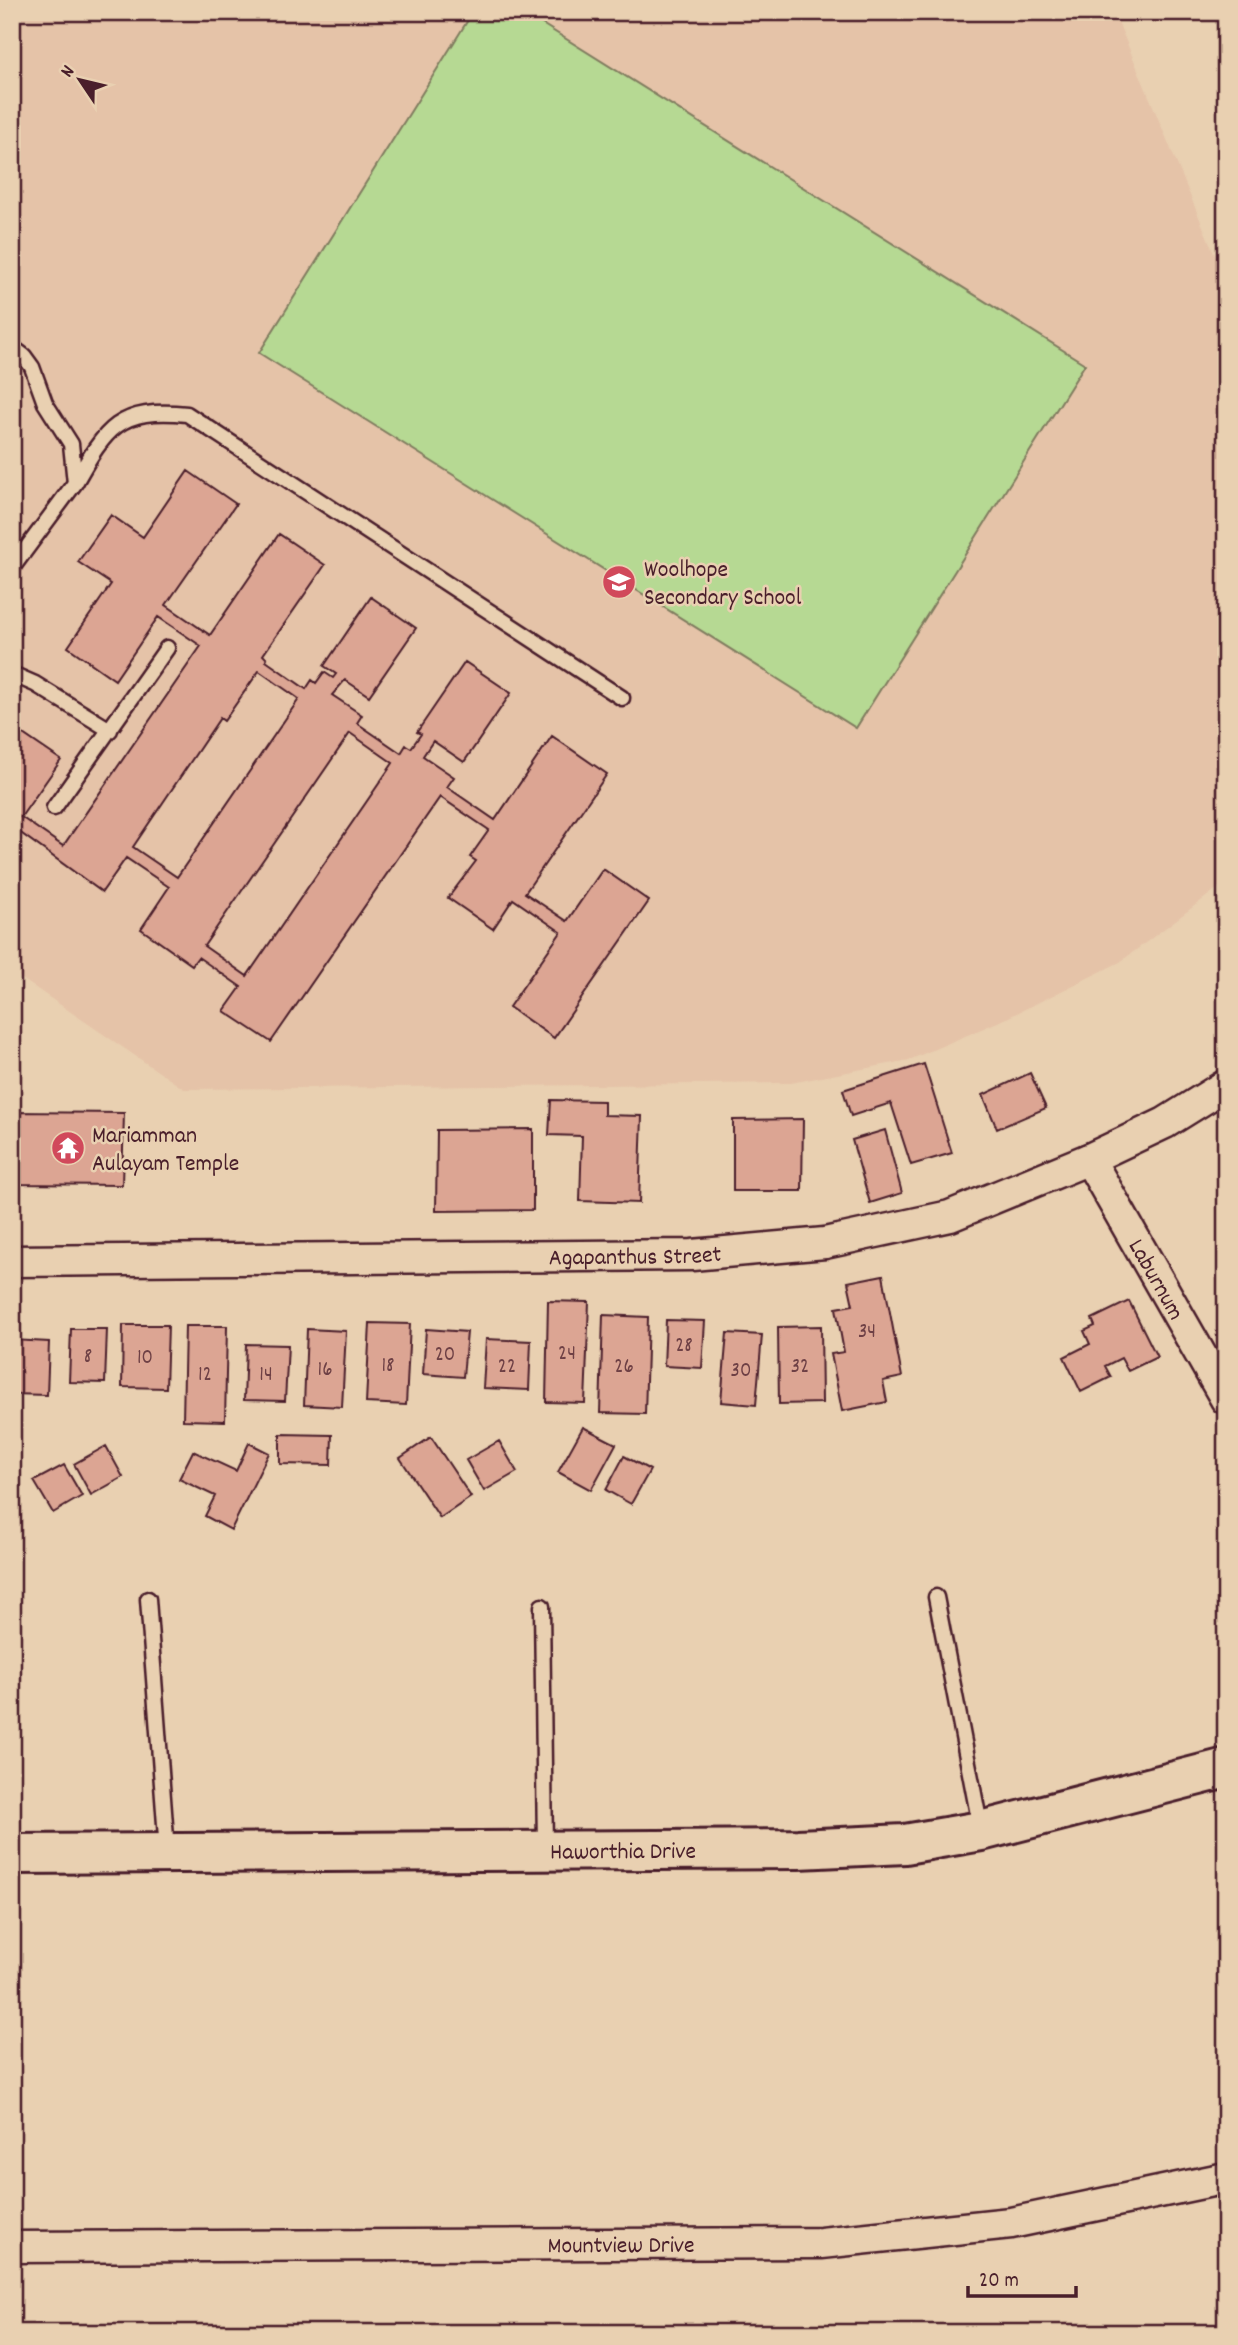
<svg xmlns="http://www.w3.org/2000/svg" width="1238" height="2345" font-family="Dekko,sans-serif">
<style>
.built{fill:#e5c3a8}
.green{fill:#b6d993;stroke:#807c5f;stroke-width:2}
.building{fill:#dca593;stroke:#4a1f2b;stroke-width:2;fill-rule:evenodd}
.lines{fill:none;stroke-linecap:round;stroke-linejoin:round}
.lane-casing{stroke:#4a1f2b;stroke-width:19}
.street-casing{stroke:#4a1f2b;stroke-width:35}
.secondary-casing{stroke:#4a1f2b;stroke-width:44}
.lane{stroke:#e9d0b1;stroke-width:14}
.street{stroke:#e9d0b1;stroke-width:30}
.secondary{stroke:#e9d0b1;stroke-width:38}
.labels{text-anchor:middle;stroke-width:5;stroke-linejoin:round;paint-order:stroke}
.number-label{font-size:21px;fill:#6e4045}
.poi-label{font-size:24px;fill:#4a1f2b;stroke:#e9d0b1;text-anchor:start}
.street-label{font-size:24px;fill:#4a1f2b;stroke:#e9d0b1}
</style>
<rect width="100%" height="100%" fill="#e9d0b1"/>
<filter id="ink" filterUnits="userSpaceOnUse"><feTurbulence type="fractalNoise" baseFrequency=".0143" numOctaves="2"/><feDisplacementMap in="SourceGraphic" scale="14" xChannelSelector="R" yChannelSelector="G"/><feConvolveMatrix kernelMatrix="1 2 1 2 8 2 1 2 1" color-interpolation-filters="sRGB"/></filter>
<g filter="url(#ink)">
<path class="built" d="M12 12H1114L1226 282V882L1120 962 1007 1018 909 1060 791 1083 184 1089 12 972Z"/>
<path class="green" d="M473 12H523L1085 364 856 728 259 353Z"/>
<path class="building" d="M188 471 236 504 166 605 210 635 279 534 325 565 263 655 267 659 266 661 306 689 312 680 316 683 324 672 333 678 336 674 324 666 371 597 416 628 369 696 345 680 332 695 362 715 357 723 401 753 406 745 411 748 421 734 417 732 465 662 511 693 464 762 433 741 423 756 454 777 447 787 495 820 552 736 607 774 525 893 567 921 603 869 649 901 554 1038 509 1007 561 932 513 899 493 929 448 898 476 861 470 857 489 830 440 797 271 1042 224 1011 241 987 198 957 192 965 141 929 169 887 126 858 102 892 15 829 12 833V731L14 728 61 760 21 817 63 846 201 646 158 617 115 680 68 647 111 584 78 562 111 515 143 537ZM259 671 299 699 177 877 133 847 220 718 224 721ZM350 733 393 763 247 976 204 946Z
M924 1064 952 1153 911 1165 891 1103 851 1116 843 1090Z
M1030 1073 1046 1108 997 1129 983 1095Z
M551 1100 604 1101V1115L642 1116 639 1203 580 1201 582 1136 549 1135Z
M12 1112 124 1113 122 1185 12 1184Z
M803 1119 802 1191H733V1120Z
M533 1129V1210L436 1211 437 1130Z
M885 1130 902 1193 870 1203 852 1140Z
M883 1275 902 1377 883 1381 887 1402 842 1411 831 1354 844 1352 836 1308 853 1305 848 1282Z
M548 1301 589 1302 585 1403 546 1402Z
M1129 1301 1157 1357 1128 1371 1121 1358 1105 1366 1111 1377 1081 1392 1064 1357 1090 1344 1084 1331 1095 1326 1092 1319Z
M603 1315 648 1317 645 1414 600 1413Z
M666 1320 705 1321 702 1368 664 1366Z
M370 1323 410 1324 406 1405 366 1403Z
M123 1325H168L166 1388 122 1387Z
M185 1326H227L225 1421 183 1420Z
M821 1326 822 1403 779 1404 778 1327Z
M71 1329H107L105 1383 69 1382Z
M307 1329 346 1331 342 1407 304 1405Z
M426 1329 467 1332 463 1377 423 1374Z
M727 1333 762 1335 756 1405 721 1402Z
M486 1339 531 1341 529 1390 483 1388Z
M12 1340 49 1342 47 1395 12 1394Z
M246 1344 288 1345 285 1401 244 1400Z
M583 1427 616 1444 591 1490 558 1472Z
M280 1434 332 1435 331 1465 280 1464Z
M431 1437 471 1497 440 1518 400 1458Z
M499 1441 517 1472 484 1491 466 1460Z
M249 1443 269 1453 231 1530 205 1516 215 1496 179 1479 193 1451 236 1471Z
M106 1446 123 1477 91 1495 74 1464Z
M624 1456 650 1470 631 1504 606 1490Z
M64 1465 82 1496 53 1513 34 1481Z"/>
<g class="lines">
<g class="lane-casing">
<path id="lane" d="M12 347 24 356 32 367 45 403 71 444 75 483 12 568
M75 483C106 428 119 407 187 414L622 698
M12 674 35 684 110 730
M54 808 167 648
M936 1597 981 1830
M148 1599 167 1851
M542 1606 545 1849"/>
</g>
<g class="street-casing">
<g id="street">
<path id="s1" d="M1089 1159 1226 1399"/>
<path id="s2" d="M12 1261 692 1255 825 1243 950 1216 1089 1159 1165 1123 1226 1085"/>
<path id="s3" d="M12 2247 821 2243 1011 2223 1226 2178"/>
</g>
</g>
<g class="secondary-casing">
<g id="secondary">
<path id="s4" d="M12 1854 798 1849 905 1844 981 1831 1226 1768"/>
</g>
</g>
<use href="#lane" class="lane"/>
<use href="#street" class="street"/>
<use href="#secondary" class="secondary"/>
</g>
</g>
<defs>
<g id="school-disc" transform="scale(1.75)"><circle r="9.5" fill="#d1495b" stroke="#e9d0b1"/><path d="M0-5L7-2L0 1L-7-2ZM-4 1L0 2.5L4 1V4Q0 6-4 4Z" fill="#fff"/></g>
<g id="temple-disc" transform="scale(1.75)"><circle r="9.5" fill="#d1495b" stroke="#e9d0b1"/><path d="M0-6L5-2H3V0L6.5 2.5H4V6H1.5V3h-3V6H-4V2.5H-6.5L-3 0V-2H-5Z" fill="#fff"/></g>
</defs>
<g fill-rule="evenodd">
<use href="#school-disc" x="619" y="582"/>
<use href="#temple-disc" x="68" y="1148"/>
</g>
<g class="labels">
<g class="number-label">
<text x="867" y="1337">34</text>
<text x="684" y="1351">28</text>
<text x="567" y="1359">24</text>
<text x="445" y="1360">20</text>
<text x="88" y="1362">8</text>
<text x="145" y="1363">10</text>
<text x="388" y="1371">18</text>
<text x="507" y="1372">22</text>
<text x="624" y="1372">26</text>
<text x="800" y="1372">32</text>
<text x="325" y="1375">16</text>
<text x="741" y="1376">30</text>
<text x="205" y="1380">12</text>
<text x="266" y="1380">14</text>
</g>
<g class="poi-label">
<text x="644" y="576">Woolhope<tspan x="644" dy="28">Secondary School</tspan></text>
<text x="92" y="1142">Mariamman<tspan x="92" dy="28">Aulayam Temple</tspan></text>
</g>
<g class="street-label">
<text dy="8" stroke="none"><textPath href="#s2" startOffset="623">Agapanthus Street</textPath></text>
<text dy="8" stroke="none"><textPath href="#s1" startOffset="138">Laburnum</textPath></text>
<text dy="8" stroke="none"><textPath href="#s4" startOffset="611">Haworthia Drive</textPath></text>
<text dy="8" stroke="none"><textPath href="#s3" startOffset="609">Mountview Drive</textPath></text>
</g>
</g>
<rect width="1238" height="2345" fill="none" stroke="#e9d0b1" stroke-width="42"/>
<rect x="21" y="21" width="1196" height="2303" fill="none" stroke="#4a1f2b" stroke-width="2.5" filter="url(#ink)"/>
<g transform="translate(80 80) rotate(305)" stroke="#e9d0b1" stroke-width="5" paint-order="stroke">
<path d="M0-5L12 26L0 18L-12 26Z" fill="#4a1f2b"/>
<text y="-10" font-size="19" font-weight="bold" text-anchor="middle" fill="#4a1f2b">N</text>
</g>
<path d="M968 2286v10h108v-10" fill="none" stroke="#4a1f2b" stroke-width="3.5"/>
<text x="979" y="2286" font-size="21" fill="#4a1f2b" stroke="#e9d0b1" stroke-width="5" paint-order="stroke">20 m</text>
</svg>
